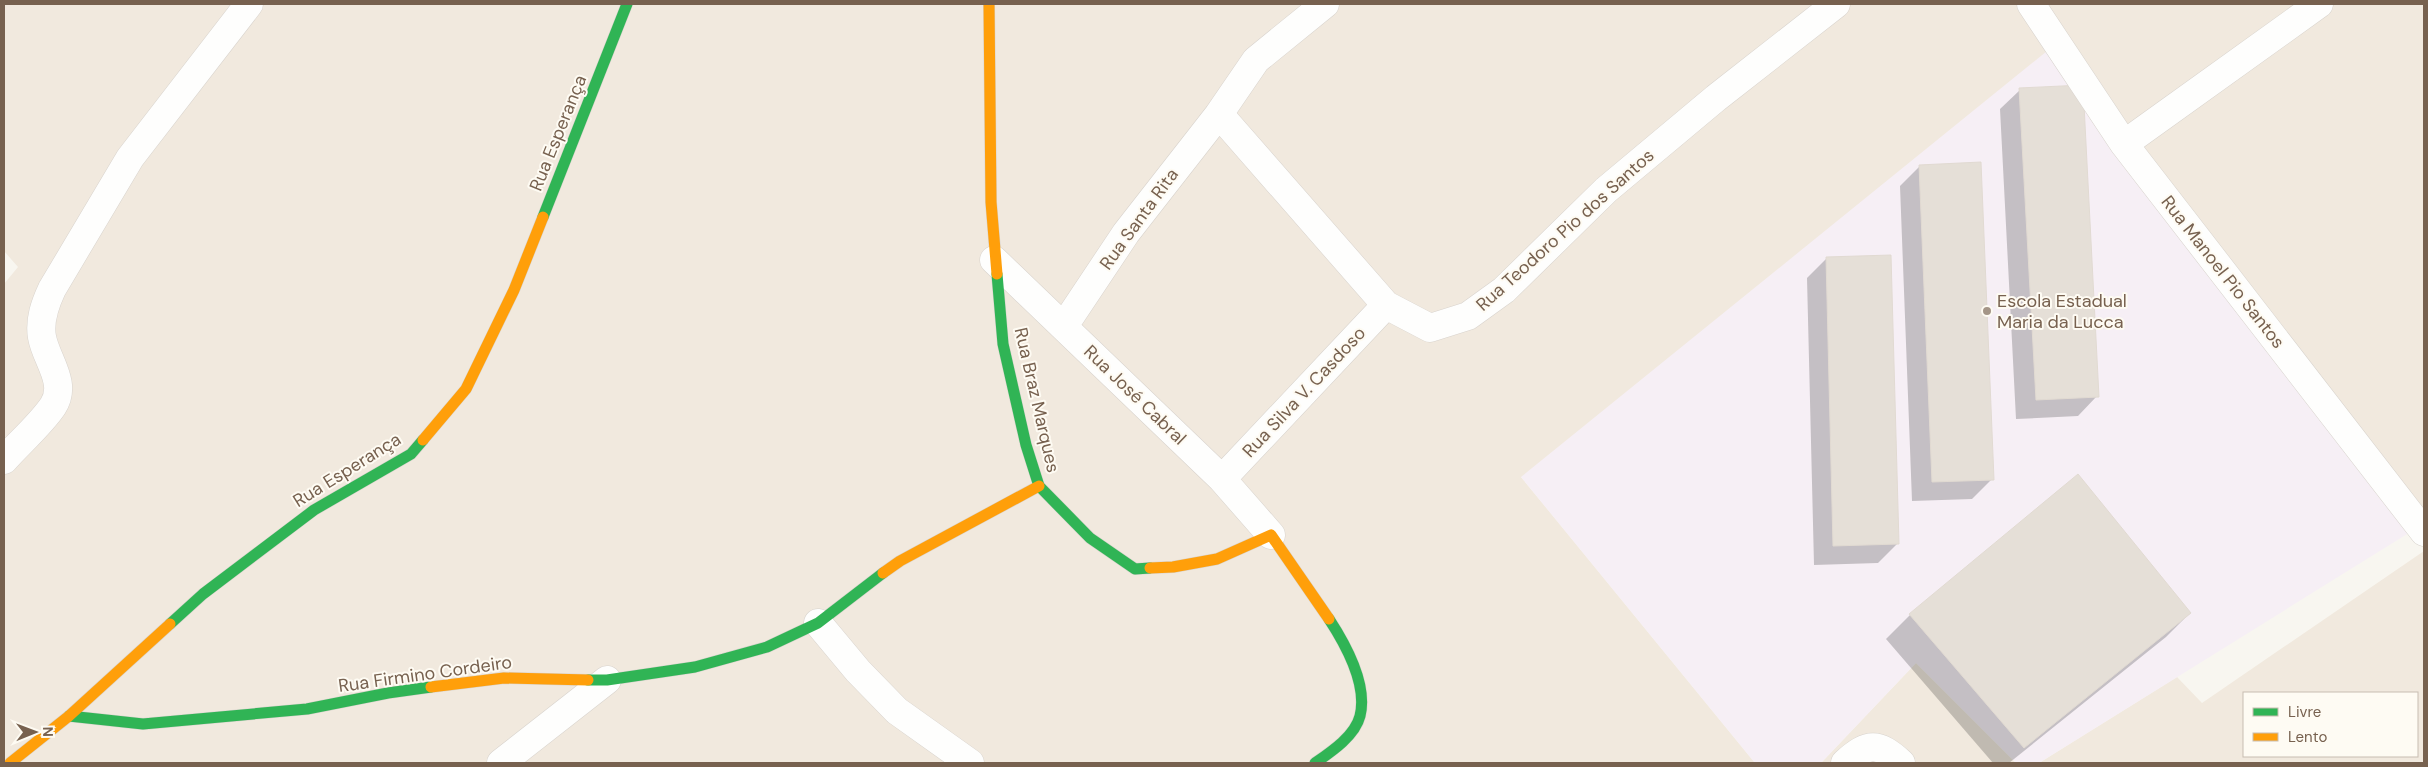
<svg xmlns="http://www.w3.org/2000/svg" width="2428" height="767" font-family="'DM Sans',sans-serif">
<style>
.residential{fill:#f1e9de;fill-rule:evenodd}
.education{fill:#f6eff5}
.shadow{fill:#0003}
.building{fill:#e5dfd7;stroke:#e1dad2}
.lines{fill:none;stroke-linecap:round;stroke-linejoin:round}
.street-casing{stroke:#d8d3cd;stroke-width:29}
.fast-casing{stroke:#d8d3cd;stroke-width:12}
.slow-casing{stroke:#d8d3cd;stroke-width:12}
.street{stroke:#fefefd;stroke-width:28}
.fast{stroke:#30b455;stroke-width:11}
.slow{stroke:#ff9f0a;stroke-width:11}
.poi-dot{fill:#a49587;stroke:#fefbf3;stroke-width:2}
.labels{text-anchor:middle;stroke-width:4;stroke-linejoin:round;paint-order:stroke}
.street-label{font-size:18px;fill:#77614f;stroke:#fefbf3}
.poi-label{font-size:18px;fill:#77614f;stroke:#fefbf3;text-anchor:start}
</style>
<rect width="100%" height="100%" fill="#f8f6f0"/>
<path class="residential" d="M4 4H2424V532L1521 477 1755 763H4V284L18 267 4 251Z
M2424 551V763H2039L2177 677 2202 703ZM2244 693H2417V756H2244Z
M1916 663 2016 763H1821Z"/>
<path class="education" d="M2057 43 2412 531 2039 763H2016L1916 663 1821 763H1755L1521 477Z"/>
<path class="shadow" d="M2020 90 2097 396 2078 416 2016 419 2000 109Z
M1920 166 1992 479 1972 499 1912 501 1900 186Z
M1827 258 1898 543 1878 563 1814 565 1807 278Z
M2190 613 2166 637 2009 763H1993L1886 639 1910 615Z"/>
<path class="building" d="M2083 85 2099 397 2036 400 2019 88Z
M1981 162 1994 480 1932 482 1919 165Z
M1891 255 1899 544 1833 546 1826 257Z
M2078 474 2191 613 2024 748 1909 614Z"/>
<g class="lines">
<g class="street-casing">
<path id="street" d="M2031 4 2124 144 2424 532
M1219 114 1386 305 1430 328 1468 316 1504 290 1606 190 1716 98 1836 4
M2124 144 2319 4
M994 260 1222 479 1271 535
M1064 326 1126 233 1219 114 1256 60 1325 4
M4 460C19 443 41 424 53 406 68 383 46 360 42 337 39 320 45 304 52 289L130 158 249 4
M1222 479 1386 305
M818 623 858 671 897 711 970 763
M501 763 607 680
M1845 763C1868 742 1878 742 1901 763"/>
</g>
<g class="fast-casing">
<path id="fast" d="M543 217 627 4
M997 274 1003 344 1026 445 1039 486 1090 538 1135 569 1150 568
M170 624 203 594 314 510 411 454 423 440
M588 680H607L695 667 767 647 818 623 883 573
M69 716 143 724 307 709 388 693 431 687
M1315 763C1331 752 1355 736 1360 716 1368 684 1346 645 1329 619"/>
</g>
<g class="slow-casing">
<path id="slow" d="M989 4 991 202 997 274
M423 440 466 389 514 290 543 217
M1150 568 1173 567 1217 559 1271 535 1329 619
M883 573 900 561 1039 486
M431 687 504 678 588 680
M10 763 69 716 170 624"/>
</g>
<use href="#street" class="street"/>
<use href="#fast" class="fast"/>
<use href="#slow" class="slow"/>
</g>
<circle class="poi-dot" cx="1987" cy="311" r="5"/>
<g class="labels">
<g class="street-label">
<text transform="translate(558 133) rotate(-68)" y="6">Rua Esperança</text>
<text transform="translate(1139 219) rotate(-54)" y="6">Rua Santa Rita</text>
<text transform="translate(1565 230) rotate(-42)" y="6">Rua Teodoro Pio dos Santos</text>
<text transform="translate(2223 272) rotate(52)" y="6">Rua Manoel Pio Santos</text>
<text transform="translate(1304 392) rotate(-47)" y="6">Rua Silva V. Casdoso</text>
<text transform="translate(1135 395) rotate(44)" y="6">Rua José Cabral</text>
<text transform="translate(1037 400) rotate(77)" y="6">Rua Braz Marques</text>
<text transform="translate(347 470) rotate(-32)" y="6">Rua Esperança</text>
<text transform="translate(425 674) rotate(-8)" y="6">Rua Firmino Cordeiro</text>
</g>
<g class="poi-label">
<text x="1997" y="307">Escola Estadual<tspan x="1997" dy="21">Maria da Lucca</tspan></text>
</g>
</g>
<rect width="2428" height="767" fill="none" stroke="#77614f" stroke-width="10"/>
<rect x="2243" y="692" width="175" height="65" fill="#fefbf3" stroke="#c8bdb1"/>
<rect x="2253" y="708" width="25" height="8" fill="#30b455" stroke="#c8bdb1"/>
<text x="2288" y="717" font-size="15" fill="#77614f">Livre</text>
<rect x="2253" y="733" width="25" height="8" fill="#ff9f0a" stroke="#c8bdb1"/>
<text x="2288" y="742" font-size="15" fill="#77614f">Lento</text>
<g transform="translate(35 732) rotate(89)" stroke="#fefbf3" stroke-width="4" paint-order="stroke">
<path d="M0-4L9 19L0 12L-9 19Z" fill="#77614f"/>
<text y="-8" font-size="14" font-weight="bold" text-anchor="middle" fill="#77614f">N</text>
</g>
</svg>
